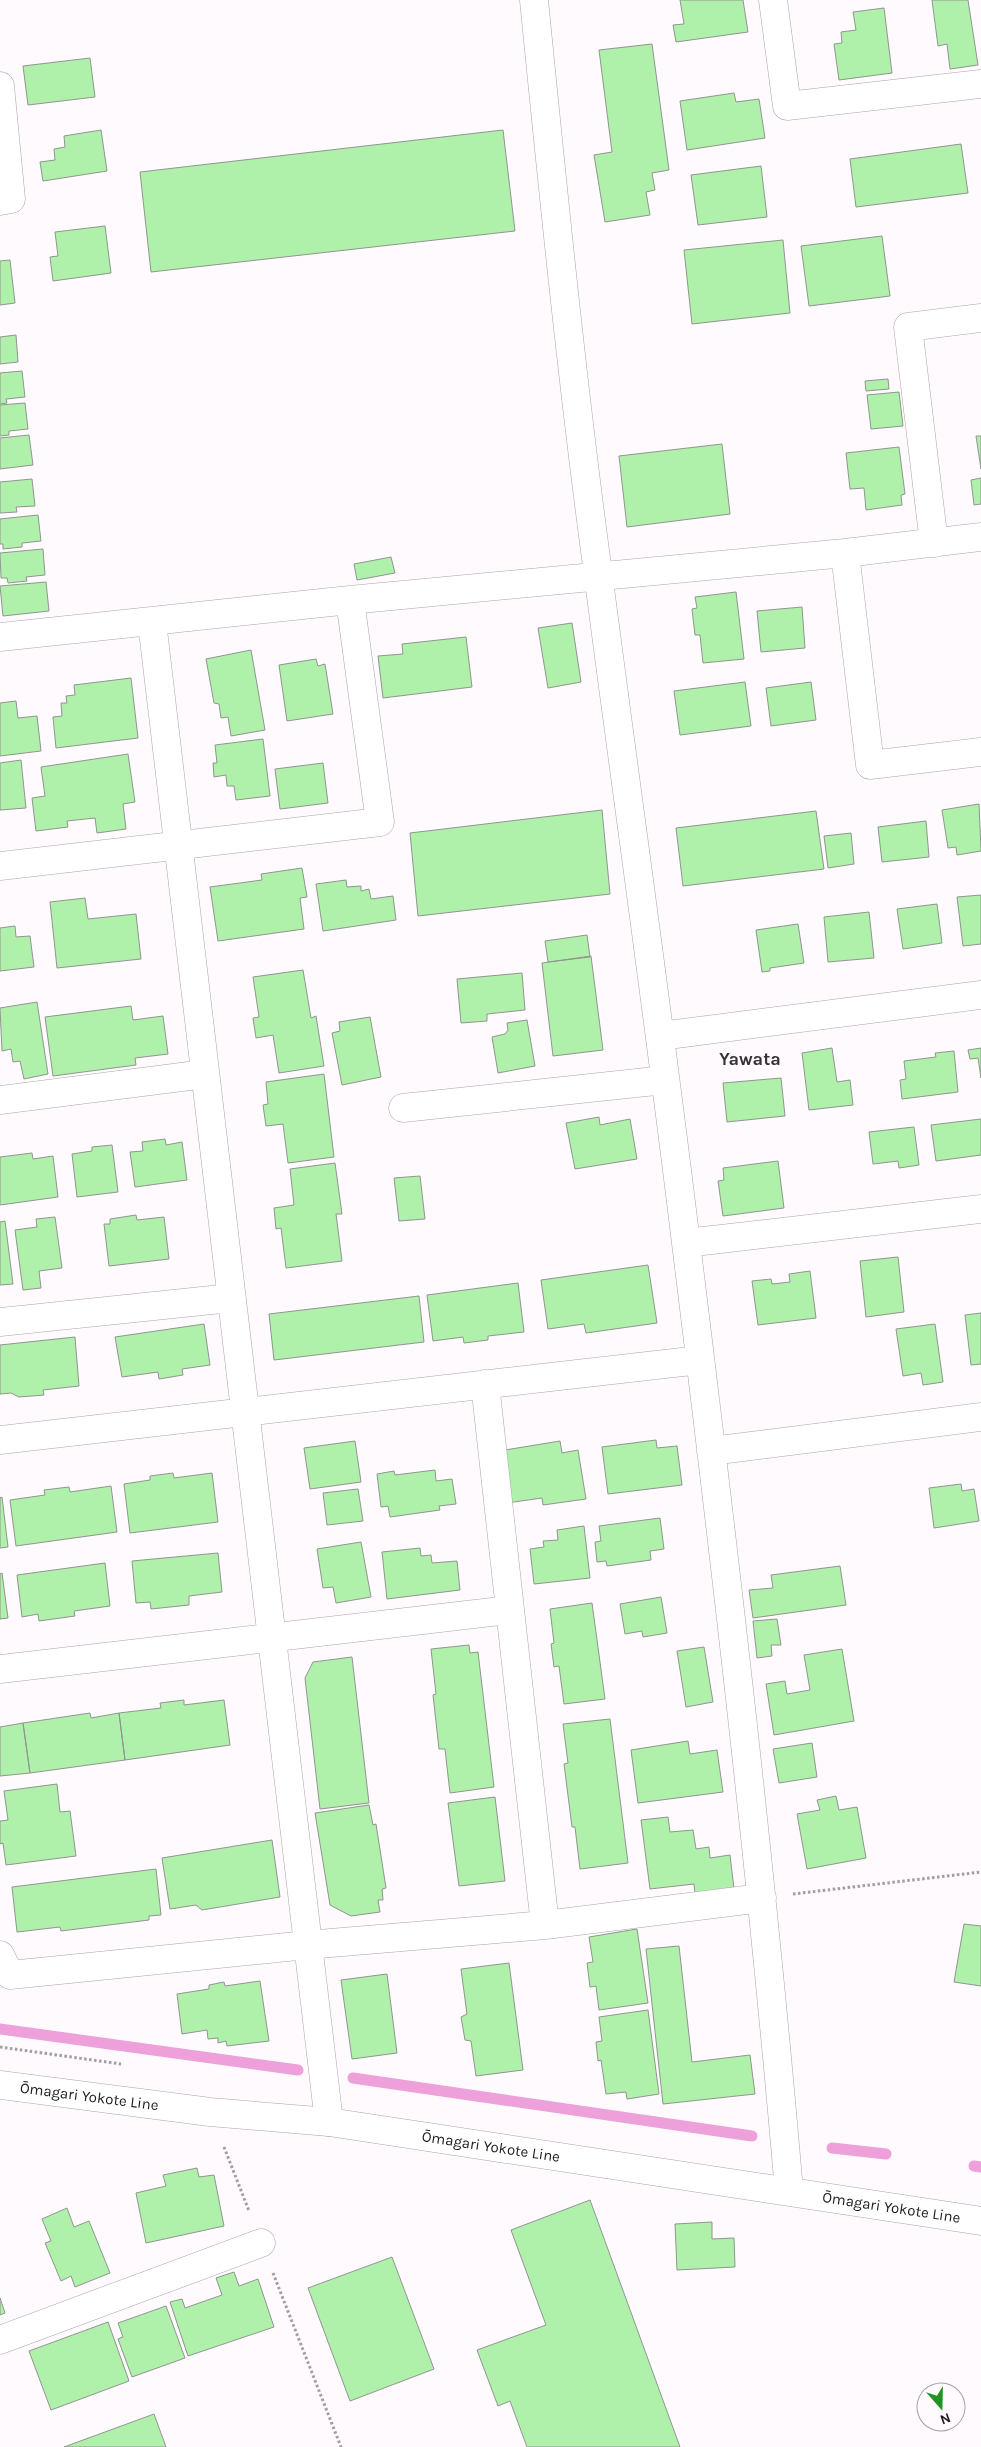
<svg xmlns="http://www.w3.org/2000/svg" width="981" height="2447" font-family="Karla,sans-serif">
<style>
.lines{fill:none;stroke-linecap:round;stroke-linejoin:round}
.stream{stroke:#eda0d9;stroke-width:11}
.building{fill:#aff1aa;stroke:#919590}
.street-casing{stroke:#aba5a9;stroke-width:29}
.primary-casing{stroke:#aba5a9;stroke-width:29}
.path{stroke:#a19da0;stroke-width:3;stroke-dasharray:2.5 2.5;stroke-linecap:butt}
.street{stroke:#fff;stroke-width:28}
.primary{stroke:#fff;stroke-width:28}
.labels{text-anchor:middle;stroke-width:4.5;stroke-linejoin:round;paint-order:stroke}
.street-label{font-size:15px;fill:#1d1b1d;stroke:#fefafd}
.quarter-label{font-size:18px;font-weight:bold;fill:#363134;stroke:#fefafd}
</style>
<rect width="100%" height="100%" fill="#fefafd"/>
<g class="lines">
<path class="stream" d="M0 2029 298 2070
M353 2078 752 2136
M832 2148 886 2154
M974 2166 981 2167"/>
</g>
<path class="building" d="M680 0H743L748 32 676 42 673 25 684 24Z
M932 0H968L978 65 950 69 947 44 938 46Z
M884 8 892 73 839 80 834 44 842 43 841 32 856 30 853 12Z
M652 44 669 170 652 173 655 190 646 192 650 215 605 222 594 155 612 152 599 50Z
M90 58 95 97 28 105 23 66Z
M734 93 736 102 759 99 765 138 687 150 680 101Z
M101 130 107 171 43 181 40 162 55 160 54 149 65 147 64 136Z
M503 130 515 231 151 272 140 172Z
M961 144 968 193 856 207 850 159Z
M761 166 767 217 698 225 691 175Z
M105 226 111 273 53 281 50 257 58 256 55 232Z
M882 236 890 296 809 306 801 246Z
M783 240 790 313 692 324 684 250Z
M10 260 15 303 0 305V261Z
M16 335 18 362 0 364V337Z
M22 371 25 397 6 399 7 403 0 404V373Z
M888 379 889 389 866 391 865 381Z
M899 392 903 426 871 429 867 395Z
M25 403 28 429 9 431V435L0 436V405Z
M29 435 33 465 0 469V438Z
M976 436H981V469Z
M722 444 730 514 627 527 619 456Z
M899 447 905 494 901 495 902 505 866 510 864 488 850 489 846 453Z
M981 478V504L974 505 971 480Z
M32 479 35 506 16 507 17 512 0 513V482Z
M38 515 41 541 22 543V547L3 549V544H0V519Z
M43 549 45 575 26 577 27 581 8 583 7 578H1L0 553Z
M391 557 395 573 357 580 354 564Z
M46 582 49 611 3 616 0 586Z
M736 592 744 659 703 663 700 635H695L692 609 697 608 695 597Z
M802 607 805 648 761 652 757 611Z
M572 623 581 682 548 688 538 628Z
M466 637 472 687 383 698 378 656 403 654 402 644Z
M251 650 265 730 231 736 228 717 221 718 219 704 214 703 206 659Z
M316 659 318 666 325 664 333 714 287 721 279 665Z
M131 678 138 738 56 748 53 717 62 716 61 703H67L66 696 75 695 74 685Z
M745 682 751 726 680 735 674 691Z
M811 682 816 720 771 726 766 688Z
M16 701 18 718 37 716 41 751 0 756V703Z
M263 739 270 796 236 800 234 786H227L226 775 214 777 213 763H217L215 745Z
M128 754 135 802 123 804 126 829 97 833 95 818 67 821 68 827 36 831 32 798 45 796 41 767Z
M21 760 26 808 0 810V763Z
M323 763 328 803 280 809 275 769Z
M979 804 981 851 957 855 956 847 948 848 942 810Z
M602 810 610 894 418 916 410 833Z
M816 811 824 869 683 886 676 828Z
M926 821 929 857 882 862 878 827Z
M851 833 854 864 828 868 824 836Z
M302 868 307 897 300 898 304 929 218 941 210 887 262 880 261 874Z
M346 880 347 887 361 886V891L369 889 371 899 393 896 396 920 323 931 316 884Z
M981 895V944L963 946 957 897Z
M85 898 88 919 136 914 141 959 57 968 50 902Z
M937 904 942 943 903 949 897 909Z
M869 912 874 958 828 962 824 917Z
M798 924 804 963 770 968V971L762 972 756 930Z
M15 926 16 937 30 936 34 967 0 971V928Z
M587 935 590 957 548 962 545 941Z
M591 956 603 1050 553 1056 542 963Z
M303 970 311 1018 316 1016 324 1066 279 1073 273 1035 256 1038 253 1018 259 1017 253 977Z
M522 973 525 1010 487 1014V1021L461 1023 457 979Z
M37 1002 48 1074 24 1079 20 1061 13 1062 11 1049 2 1051 0 1008Z
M131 1006 133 1020 163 1016 168 1054 135 1058 136 1065 53 1076 45 1017Z
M370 1017 381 1077 342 1085 332 1033 340 1031 339 1022Z
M527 1020 535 1066 498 1073 492 1037 505 1034 508 1030 507 1023Z
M832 1048 837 1082 850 1080 853 1105 809 1110 802 1053Z
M981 1048V1078L978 1058 970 1059 968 1050Z
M954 1051 958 1092 902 1099 900 1080 906 1079 904 1061 936 1057 935 1053Z
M324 1074 334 1157 288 1163 283 1124 266 1126 263 1105 268 1104 266 1082Z
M781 1078 785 1116 727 1122 723 1083Z
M599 1117 600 1125 630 1119 637 1159 575 1169 566 1123Z
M981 1119V1155L936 1161 931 1125Z
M914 1127 919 1165 899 1168 898 1161 873 1164 869 1132Z
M165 1139 166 1145 182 1142 187 1180 135 1187 130 1152 143 1151 142 1142Z
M112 1145 118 1192 77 1197 72 1154 92 1151V1147Z
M32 1153 33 1159 53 1156 58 1197 0 1205V1157Z
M778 1161 784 1208 723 1216 718 1181 724 1180 723 1168Z
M335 1163 342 1214H336L342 1261 286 1268 281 1228 276 1229 274 1208 294 1205 290 1169Z
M420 1176 425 1219 399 1221 394 1178Z
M136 1215 137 1220 164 1217 169 1259 109 1266 104 1224H110V1219Z
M55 1217 62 1268 39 1271 41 1288 23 1290 15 1230 37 1227 36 1219Z
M5 1221 13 1284 0 1285V1222Z
M898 1257 904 1312 866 1317 860 1261Z
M648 1265 657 1323 586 1333 584 1324 548 1329 541 1280Z
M810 1271 816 1318 758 1325 752 1281 771 1279 772 1284 790 1282 789 1274Z
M518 1283 524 1332 488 1336V1340L464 1343 463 1337 433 1341 427 1295Z
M419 1296 424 1342 274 1360 269 1314Z
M981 1313V1364L971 1365 965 1315Z
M204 1324 210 1365 182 1369 183 1375 159 1379 158 1372 122 1377 115 1337Z
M935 1324 943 1382 923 1385 921 1373 903 1376 896 1329Z
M75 1337 79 1386 43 1390 44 1395 19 1397 11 1393 0 1394V1345Z
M656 1440 657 1448 677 1446 682 1485 608 1494 602 1447Z
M355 1441 361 1482 310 1489 304 1448Z
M560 1441 562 1453 578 1450 586 1499 543 1505 542 1498 507 1503 499 1451Z
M435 1470 436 1481 452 1479 456 1504 439 1506 440 1510 390 1517 388 1506 381 1507 377 1474 394 1471 395 1475Z
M173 1473 174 1478 212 1473 218 1522 130 1533 124 1484 150 1480V1476Z
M961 1484 962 1491 974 1489 979 1521 934 1528 929 1488Z
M111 1486 117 1532 16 1546 10 1500 45 1495 44 1490 69 1487 70 1492Z
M358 1489 363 1521 327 1525 323 1493Z
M2 1497 8 1547 0 1548V1498Z
M660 1518 664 1549 650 1551 651 1560 607 1566 606 1561 597 1562 595 1542 601 1541 599 1526Z
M584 1526 590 1578 534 1584 530 1549 544 1547 543 1541 558 1540 557 1530Z
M361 1542 371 1597 336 1603 333 1587 323 1588 317 1549Z
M420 1548 421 1556 431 1555 432 1563 457 1561 460 1590 387 1599 382 1552Z
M218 1553 222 1592 189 1596V1605L151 1609 150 1602 136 1603 132 1561Z
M105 1563 110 1606 74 1611 75 1616 39 1621 38 1614 22 1617 17 1575Z
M840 1566 846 1605 753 1618 749 1590 773 1588 771 1575Z
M2 1573 8 1618 0 1619V1574Z
M661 1597 667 1633 643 1637 642 1631 625 1634 620 1604Z
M592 1603 605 1699 564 1704 559 1666 554 1667 551 1644 554 1643 550 1609Z
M777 1619 781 1645H771L772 1656 757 1658 753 1621Z
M469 1645 470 1653 478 1652 494 1787 450 1793 445 1749H439L433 1695 436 1694 431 1649Z
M704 1647 713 1702 686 1707 677 1651Z
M842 1649 854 1721 774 1735 766 1684 785 1681 787 1694 810 1690 804 1655Z
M352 1657 369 1803 320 1809 305 1678 313 1662Z
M184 1700V1705L224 1700 230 1745 125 1760 119 1713 161 1708 160 1703Z
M90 1713 91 1718 119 1713 125 1760 30 1773 23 1723Z
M610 1719 628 1863 580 1869 575 1827H572L564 1764 568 1763 563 1724Z
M23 1723 30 1773 0 1776V1727Z
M688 1741 690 1754 717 1750 723 1792 638 1803 631 1750Z
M812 1743 817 1777 779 1783 773 1749Z
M57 1784 60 1812 70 1811 76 1856 6 1865 3 1843 0 1844V1821L8 1820 4 1791Z
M836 1796 839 1810 857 1807 866 1858 807 1869 797 1814 820 1810 817 1800Z
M495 1797 505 1881 459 1886 448 1803Z
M369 1805 373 1825 376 1824 386 1888 382 1889 383 1900H378L380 1912 351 1916 330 1905 315 1813Z
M668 1817 670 1832 693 1830 696 1849 709 1847 710 1858 730 1855 734 1889 695 1894 694 1884 650 1889 641 1820Z
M272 1840 280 1897 202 1910 196 1905 170 1909 162 1858Z
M156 1869 161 1915 149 1916V1920L61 1931 60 1927 17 1932 12 1887Z
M964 1924 981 1926V1986L954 1982Z
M637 1929 648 2003 599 2010 596 1986 590 1987 587 1963 593 1962 589 1937Z
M679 1946 692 2062 750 2055 755 2094 663 2104 646 1949Z
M509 1963 523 2070 476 2076 471 2041 465 2040 461 2017 467 2014 461 1969Z
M387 1974 397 2053 352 2059 341 1980Z
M260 1981 269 2041 227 2046 226 2041 218 2043V2038L208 2039 207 2030 182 2034 177 1994 209 1989V1985L224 1982 225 1986Z
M648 2010 659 2094 627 2099 626 2092 606 2094 601 2060 598 2061 596 2042 602 2041 599 2017Z
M197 2168 199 2177 214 2175 224 2226 146 2243 136 2193 166 2186 163 2175Z
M590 2200 680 2447H527L510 2401 498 2406 477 2350 546 2325 511 2230Z
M67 2208 74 2227 89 2221 110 2273 75 2287 71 2276 61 2281 45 2243 51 2241 42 2219Z
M712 2222V2239L734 2238 735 2267 677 2270 675 2224Z
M392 2257 434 2369 350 2401 308 2288Z
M234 2272 239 2286 258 2279 274 2327 188 2356 170 2302 182 2299 185 2308 222 2295 216 2278Z
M0 2298 5 2313 0 2315Z
M166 2306 185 2358 132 2377 118 2339 123 2337 118 2323Z
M108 2322 129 2381 51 2410 29 2351Z
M154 2414 166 2447H64Z"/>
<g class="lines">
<g class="street-casing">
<path id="street" d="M534 0C553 191 572 382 598 573 627 796 659 1019 686 1243 725 1559 762 1874 789 2191
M773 0 787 106 981 84
M0 86 11 199 0 201
M934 543 908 327 981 318
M845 553 870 765 981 752
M152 622 329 2122
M0 637 350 600 845 553 981 537
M0 866 380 822 350 600
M660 1036 981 995
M0 1100 205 1074
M403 1108 665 1080
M686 1243 981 1209
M0 1322 231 1298
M485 1384 545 1925
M0 1440 700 1360
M711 1451 981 1417
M0 1669 510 1610
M0 1955 10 1975 307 1945 545 1925 762 1898
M0 2340 261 2243"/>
</g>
<g class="primary-casing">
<g id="primary">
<path id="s1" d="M0 2085 210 2112 329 2122 981 2221"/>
</g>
</g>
<path class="path" d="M793 1894 981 1872
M0 2047 121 2064
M224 2147 249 2211
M273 2273 341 2447"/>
<use href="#street" class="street"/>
<use href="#primary" class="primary"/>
</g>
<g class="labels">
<g class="street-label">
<text dy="5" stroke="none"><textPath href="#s1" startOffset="90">Ōmagari Yokote Line</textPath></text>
<text dy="5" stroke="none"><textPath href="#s1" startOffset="495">Ōmagari Yokote Line</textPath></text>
<text dy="5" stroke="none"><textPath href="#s1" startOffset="900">Ōmagari Yokote Line</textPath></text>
</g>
<g class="quarter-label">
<text x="750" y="1065">Yawata</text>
</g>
</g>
<g transform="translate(941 2407) rotate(160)"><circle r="24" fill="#fefafd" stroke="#a4a1a3"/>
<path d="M0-4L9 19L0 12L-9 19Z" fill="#209421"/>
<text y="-8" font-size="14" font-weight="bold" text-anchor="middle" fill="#1d1b1d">N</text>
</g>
</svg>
